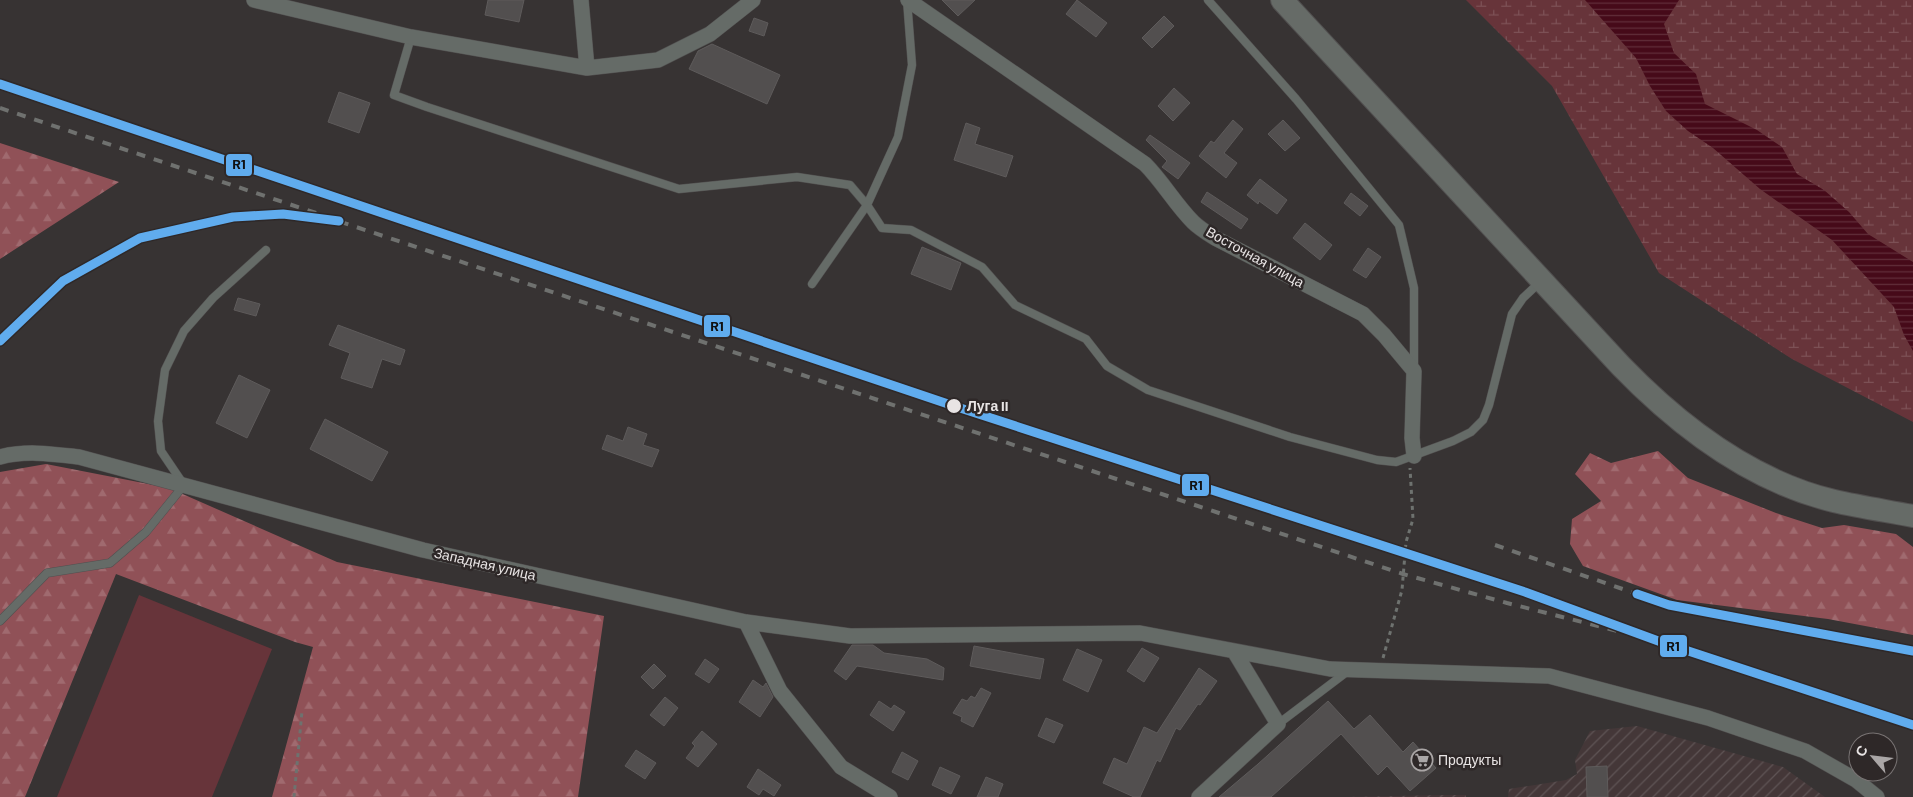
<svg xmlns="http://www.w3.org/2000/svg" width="1913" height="797" font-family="Barlow,sans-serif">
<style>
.industrial{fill:url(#industrial-furrows)}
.forest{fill:url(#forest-firs)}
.wetland{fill:url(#wetland-marsh)}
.pitch{fill:#67343a}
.water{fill:url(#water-rules)}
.building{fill:#524f4f;stroke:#5e5b5b}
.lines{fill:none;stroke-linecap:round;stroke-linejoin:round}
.service-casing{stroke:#525050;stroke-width:9}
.minor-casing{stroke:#525050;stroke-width:16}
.primary-casing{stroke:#525050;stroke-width:24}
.path{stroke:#6e726f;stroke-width:3;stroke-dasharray:4 4;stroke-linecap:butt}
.service{stroke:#656b67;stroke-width:8}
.minor{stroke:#656b67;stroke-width:15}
.primary{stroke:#666b67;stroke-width:22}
.rail{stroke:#6f716f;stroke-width:4;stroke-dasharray:9 9;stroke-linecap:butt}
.rail-1-casing{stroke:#2e2828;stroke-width:12}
.rail-1{stroke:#60acee;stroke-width:9}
.stop-dot{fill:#e8e4e4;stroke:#2e2828;stroke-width:2}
.labels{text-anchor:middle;stroke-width:5;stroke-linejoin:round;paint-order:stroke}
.street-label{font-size:14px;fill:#e8e4e4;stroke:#2e2828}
.stop-label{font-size:14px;font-weight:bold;fill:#e8e4e4;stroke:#2e2828;text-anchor:start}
.poi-label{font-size:14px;fill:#e8e4e4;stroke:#2e2828;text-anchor:start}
.line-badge{stroke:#2e2828;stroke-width:2}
.pale-badge-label{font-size:14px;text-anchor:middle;font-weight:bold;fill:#111}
</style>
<defs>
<pattern id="industrial-furrows" width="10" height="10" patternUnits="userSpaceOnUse" patternTransform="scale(1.25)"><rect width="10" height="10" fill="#443738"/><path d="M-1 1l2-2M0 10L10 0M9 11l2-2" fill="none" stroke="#5f5455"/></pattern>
<pattern id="forest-firs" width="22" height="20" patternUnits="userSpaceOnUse" patternTransform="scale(1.25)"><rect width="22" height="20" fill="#905157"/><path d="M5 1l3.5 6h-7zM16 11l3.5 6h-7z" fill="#a06a6f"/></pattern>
<pattern id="wetland-marsh" width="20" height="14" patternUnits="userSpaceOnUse" patternTransform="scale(1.25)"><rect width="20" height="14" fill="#67343a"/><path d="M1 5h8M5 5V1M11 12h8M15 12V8" fill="none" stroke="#7d5156"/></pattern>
<pattern id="water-rules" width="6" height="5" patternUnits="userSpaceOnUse" patternTransform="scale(1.25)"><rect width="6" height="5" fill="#460a19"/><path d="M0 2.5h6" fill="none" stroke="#612e3a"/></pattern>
</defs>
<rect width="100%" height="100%" fill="#373333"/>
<path class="industrial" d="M1637 726 1783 767 1825 797H1508L1509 789 1566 780 1577 774 1575 760 1590 731Z
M1445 795H1466V797H1344Z"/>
<path class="forest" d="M0 143 119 182 0 259Z
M1658 451 1688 478 1776 513 1822 528 1844 525 1896 534 1913 547V635L1828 619 1677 600 1583 566 1570 544 1572 519 1601 501 1575 474 1590 453 1611 463Z
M46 464 169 488 337 562 604 616 578 797H272L313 647 295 642 116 574 25 797H0V472Z"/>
<path class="wetland" d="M1466 0H1913V422L1792 359 1659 273 1552 86Z"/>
<path class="pitch" d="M139 595 272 649 212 797H57Z"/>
<path class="water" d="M1585 0H1679L1664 24 1674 53 1696 74 1705 104 1757 130 1782 147 1797 174 1824 190 1849 212 1868 234 1913 262V351L1904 335 1894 307 1832 240 1760 189 1713 148 1688 131 1666 111 1650 86 1636 58Z"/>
<path class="building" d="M488 0H524L519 22 485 15Z
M942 0H975L958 16Z
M1077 0 1107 23 1096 37 1066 14Z
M1164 16 1174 26 1152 48 1142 38Z
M754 18 768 23 764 36 749 31Z
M712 44 780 75 767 104 689 69 698 51Z
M1174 88 1190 103 1173 121 1158 106Z
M339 92 370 103 359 133 328 122Z
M1233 120 1243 129 1224 153 1237 163 1226 178 1199 156 1211 141 1214 143Z
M1283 120 1300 138 1285 151 1268 134Z
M966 123 980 128 975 144 1013 156 1006 177 954 160Z
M1150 135 1190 163 1178 179 1162 167 1167 161 1146 140Z
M1260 179 1287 200 1277 214 1259 201 1258 204 1247 195Z
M1207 192 1248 219 1241 229 1201 202Z
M1351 193 1368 206 1360 216 1344 203Z
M1305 223 1332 245 1320 260 1293 238Z
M922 247 961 263 951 290 911 274Z
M1368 248 1381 257 1366 278 1353 270Z
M238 298 260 304 256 316 234 310Z
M338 325 405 350 400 365 382 359 372 388 341 378 350 353 329 345Z
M239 375 270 390 247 438 216 423Z
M325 419 388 452 372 481 310 449Z
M628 427 647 434 643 445 659 450 652 467 602 449 607 435 623 441Z
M852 645H873L884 653 927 659 944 668 943 680 857 666 846 680 834 671Z
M974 646 1044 659 1040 679 970 666Z
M1142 648 1159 658 1144 682 1127 671Z
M1077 649 1102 660 1088 692 1063 680Z
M705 659 719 669 709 683 695 674Z
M654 664 666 676 653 689 641 677Z
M1199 668 1217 681 1200 705 1198 704 1180 730 1176 728 1160 762 1157 760 1140 797H1134L1103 783 1114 758 1127 764 1144 727 1157 733Z
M753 680 763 687 766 683 773 697 760 717 739 702Z
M981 688 991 693 973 727 961 721 962 717 953 713 962 699 967 701 971 696 975 698Z
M665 697 678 708 664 726 650 715Z
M879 701 891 709 894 705 905 712 893 731 870 715Z
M1328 701 1354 729 1370 715 1403 752 1413 742 1436 768 1410 791 1387 766 1378 775 1341 734 1271 797H1219L1258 764Z
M1046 718 1063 725 1054 743 1038 736Z
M702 731 717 744 698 767 686 758 695 746 692 743Z
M636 750 656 763 645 779 625 766Z
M902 752 918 761 908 780 892 772Z
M1607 766 1608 797H1587L1586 767Z
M940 767 960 776 951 794 932 785Z
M758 769 781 785 774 796 763 789 759 795 747 787Z
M986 777 1003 784 998 797H977Z"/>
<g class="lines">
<g class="service-casing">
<path id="service" d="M1208 0 1296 99 1399 225 1414 288V369
M411 37 394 95 427 107 679 189 797 177 850 185 867 205 882 228 911 230 982 267 1015 305 1086 339 1107 366 1148 390 1290 437 1377 460 1396 462 1453 441 1471 432 1483 420 1489 405 1512 314 1523 298 1540 282
M812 284 867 205 898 137 912 65 907 0
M0 621 47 573 110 563 146 532 184 485 161 451 158 421 165 370 184 331 213 298 266 250
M1278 724 1348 671"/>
</g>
<g class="minor-casing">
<path id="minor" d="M254 0 411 37 587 68 658 60 710 34 753 0
M581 0 587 68
M908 0 1145 164C1163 182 1175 204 1193 222 1199 228 1207 233 1215 238L1363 314 1384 335 1414 371 1412 438 1414 456
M0 457C26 450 53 454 79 457L423 550 746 622 850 636 1140 633 1330 669 1549 676 1708 718 1805 751 1856 780 1877 797
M746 622 780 691 841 767 890 797
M1199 797 1278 724 1234 651"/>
</g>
<g class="primary-casing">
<path id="primary" d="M1282 0 1621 366C1679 426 1751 481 1834 501 1860 507 1887 511 1913 516"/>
</g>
<path class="path" d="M1383 658 1402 590 1406 542 1413 519 1410 468
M294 797 302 711"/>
<use href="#service" class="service"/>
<use href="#minor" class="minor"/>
<use href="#primary" class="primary"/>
<path class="rail" d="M0 108 316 213
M0 341 63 281 140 238 233 217 283 214 335 220 1403 574 1507 603 1661 642
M1495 545 1669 605 1913 651"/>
<g class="rail-1-casing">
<path id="rail-1" d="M0 84 954 406 1525 592 1661 642 1913 725
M0 341 63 281 140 238 233 217 283 214 339 221
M1637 594 1669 605 1913 651"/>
</g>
<use href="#rail-1" class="rail-1"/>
</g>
<defs>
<g id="supermarket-ring" transform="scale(1.125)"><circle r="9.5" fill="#2e2828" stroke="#aaa6a6" stroke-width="1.5"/><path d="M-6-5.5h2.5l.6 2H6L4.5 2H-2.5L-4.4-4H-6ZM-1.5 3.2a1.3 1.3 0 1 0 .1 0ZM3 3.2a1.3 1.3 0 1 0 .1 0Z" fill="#aaa6a6"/></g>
</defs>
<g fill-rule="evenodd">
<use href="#supermarket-ring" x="1422" y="760"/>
</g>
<circle class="stop-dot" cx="954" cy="406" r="8"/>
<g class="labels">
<g class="street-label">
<text transform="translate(1255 257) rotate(29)" y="5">Восточная улица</text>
<text transform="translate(485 564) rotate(13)" y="5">Западная улица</text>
</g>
<g class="stop-label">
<text x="967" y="411">Луга II</text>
</g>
<g class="poi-label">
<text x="1438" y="765">Продукты</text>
</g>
</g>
<g class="line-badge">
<rect x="225" y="153" width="28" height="24" rx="5" fill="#60acee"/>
<rect x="703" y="314" width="28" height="24" rx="5" fill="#60acee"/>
<rect x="1181" y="473" width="29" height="24" rx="5" fill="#60acee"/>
<rect x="1659" y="634" width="29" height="24" rx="5" fill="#60acee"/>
</g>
<g class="pale-badge-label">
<text x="239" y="169">R1</text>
<text x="717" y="331">R1</text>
<text x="1196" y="490">R1</text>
<text x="1673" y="651">R1</text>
</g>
<g transform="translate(1873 757) rotate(298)"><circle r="24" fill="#2e2828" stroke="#787373"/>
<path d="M0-4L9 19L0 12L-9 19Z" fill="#aaa6a6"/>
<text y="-8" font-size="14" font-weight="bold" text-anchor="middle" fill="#e8e4e4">С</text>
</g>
</svg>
